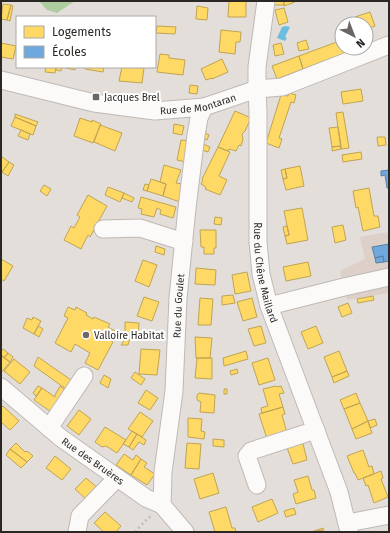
<svg xmlns="http://www.w3.org/2000/svg" width="390" height="533" font-family="'Fira Sans',sans-serif">
<style>
.built{fill:#dcd0c8}
.forest{fill:#afcea0}
.water{fill:#6cbde0}
.homes{fill:#ffd966;stroke:#bfa452}
.schools{fill:#6fa8dc;stroke:#5b81a5}
.lines{fill:none;stroke-linecap:round;stroke-linejoin:round}
.minor-casing{stroke:#beb9b6;stroke-width:19}
.path{stroke:#c0bebd;stroke-width:2.5;stroke-dasharray:2 3;stroke-linecap:butt}
.minor{stroke:#fbfaf9;stroke-width:17}
.poi-dot{fill:#6c6764;stroke:#fff;stroke-width:1.5}
.labels{text-anchor:middle;stroke-width:4;stroke-linejoin:round;paint-order:stroke}
.poi-label{font-size:10px;fill:#2b2724;stroke:#fff;text-anchor:start}
.street-label{font-size:10px;fill:#2b2724;stroke:#fff}
</style>
<rect width="100%" height="100%" fill="#e4deda"/>
<path class="built" d="M389 232V293L347 300 340 271 365 259 360 237Z"/>
<path class="forest" d="M39 1H75L57 13 47 10Z"/>
<path class="water" d="M286 26 290 27 285 37 287 38 285 41 277 38 282 27Z"/>
<path class="homes" d="M229 1H246V17H228Z
M273 1H290H284V5H272Z
M284 1H294L295 2 284 6Z
M3 4 11 5 7 20 1 19Z
M11 5 13 6 10 21 7 20Z
M197 6 208 8 207 20 196 19Z
M284 8 288 22 279 25 275 10Z
M370 12 375 26 366 29V24H357L355 17Z
M157 26 176 27 175 34 156 33Z
M221 30 241 32 240 42H236L235 54 219 52Z
M306 40 309 49 299 51 297 43Z
M342 40V48L355 49 303 69 299 56Z
M1 43 16 46 13 59 1 57Z
M281 43 284 54 275 56 273 45Z
M160 54 169 55V58L185 60 183 75 157 72Z
M299 56 303 69 277 79 272 66Z
M222 59 228 72 212 79V78L206 80 201 69Z
M46 67H56L55 73 45 72Z
M56 67 62 68 61 71 56 70Z
M62 67H75V70Z
M85 67H104L103 72 85 69Z
M122 67 144 68 142 83 119 81Z
M190 85 198 86 197 94 189 93Z
M361 89 363 101 343 104 341 92Z
M289 93 296 95 294 103 291 102 279 138 282 139 279 148 266 143 281 95 288 96Z
M235 111 251 118 245 131 242 134 243 139 241 146 239 145 236 151 229 149 228 151 218 147Z
M343 112 349 148 341 149 336 113Z
M15 114 38 122 36 126 15 117Z
M15 117 36 126 33 135 11 126Z
M80 118 92 122V120L101 124 93 143 74 136Z
M174 124 184 126 182 135 173 133Z
M100 125 122 133 115 151 94 142Z
M338 127 341 146 332 147 329 128Z
M21 130 30 134 28 140 18 136Z
M205 133 209 135 207 140 202 138Z
M377 137H385L386 145 378 146Z
M181 140 190 141 186 162 177 160Z
M203 144 210 147 208 152 202 150Z
M341 146V149L332 151V147Z
M218 147 230 152 219 176 227 180 220 195 205 189 206 187 201 184 203 180 202 179Z
M361 152 362 159 343 162 342 155Z
M1 156 9 162 2 172 1 171Z
M9 162 14 165 8 176 2 172Z
M164 165 181 170 176 183 183 184 180 202 163 196 166 184 160 182Z
M300 166 304 186 286 190 283 179 287 178 285 169Z
M285 169 287 178 283 179 281 170Z
M151 179 166 184 163 196 147 191Z
M145 184 149 185 147 191 143 190Z
M44 185 51 189 47 196 40 191Z
M108 187 124 193 120 202 105 195Z
M369 188 374 216H378L380 227 363 231 358 207 356 208 353 191Z
M124 193 134 198 132 202 122 198Z
M88 195 107 206 90 237 88 235 81 249 64 240 71 226 74 228 80 217 77 215Z
M141 197 176 207 173 218 160 214 161 210 157 208 154 217 141 214 142 209 138 208Z
M302 208 308 240 287 244 285 236 289 235 284 211Z
M215 217 222 218 221 225 214 224Z
M343 225 346 240 335 243 332 227Z
M287 226 289 235 285 236 283 227Z
M200 230H216V248H214V254H204V247H201Z
M156 246 165 249 164 255 155 252Z
M1 259 13 266 4 281 1 279Z
M143 260 157 265 149 287 135 281Z
M308 262 311 276 286 281 283 267Z
M196 268 216 270 215 285 195 284Z
M247 272 251 291 235 294 232 275Z
M233 295 235 303 222 305V296Z
M373 296 374 300 358 303 357 299Z
M144 297 159 302 152 321 137 316Z
M200 298 213 299 211 325H198Z
M252 298 257 317 243 321 237 302Z
M348 303 352 313 342 317 338 307Z
M68 307 75 310 76 307 87 313 86 315 93 319 94 317 110 324 108 327 115 331 110 340 113 342 98 370 85 363 90 353 75 344 71 352 55 343 68 318 64 316Z
M33 317 41 321 34 334 23 328 27 318 32 320Z
M125 322 139 323 138 338H130L128 345H121L125 339Z
M38 326 43 329 39 337 34 334Z
M261 326 266 343 254 346 248 329Z
M316 326 323 343 308 349 301 332Z
M195 337 212 338 210 358H196Z
M3 349 8 353 4 358 1 355V351Z
M141 349 160 350 157 375 139 374Z
M246 351 248 359 224 366 223 358Z
M339 351 347 371 332 377 324 357Z
M8 353 13 357 10 362 4 358Z
M1 355 10 362 1 373Z
M38 357 71 380 66 389 34 366Z
M197 358H212V379L195 378Z
M268 358 275 380 259 385 252 363Z
M14 359 30 372 20 384 4 371Z
M237 369 238 373 231 375 230 371Z
M347 371 349 376 334 383 332 377Z
M135 372 145 379 141 385 131 378Z
M104 375 111 379 108 388 100 383Z
M38 386 42 388 36 396 33 393Z
M60 386 65 390 51 412 34 400 42 388 55 397V395Z
M276 386 277 387 281 386 284 393 279 394 283 407 262 413 261 408 268 406 263 389Z
M224 389H227V394H224Z
M146 390 158 398 150 410 138 403Z
M199 393 215 395 214 413 200 412 201 402 197 400V395Z
M356 393 360 403 344 409 340 400Z
M360 403 368 421 352 429 344 409Z
M3 406 19 421 10 430 1 422V408Z
M283 407 285 414 282 415 288 436 268 442 259 414Z
M79 410 91 419 79 435 67 426Z
M140 412 153 421 142 437 128 429Z
M188 418 202 419 201 431 205 432 204 439 188 437Z
M375 419 377 425 370 428 368 421Z
M368 421 372 433 356 439 352 429Z
M105 427 126 440 117 453 106 446 102 447 95 442Z
M132 431 137 434 129 447 123 444Z
M137 434 146 440 144 445 139 442 133 450 129 447Z
M213 439 224 440V447L213 446Z
M302 440 307 460 293 464 286 445Z
M16 443 25 452 27 451 33 456 27 462 10 449Z
M187 443 201 444 199 469 185 468Z
M10 449 27 462 21 468 6 455Z
M363 450 369 467 372 466 374 474 358 480 355 473H354L347 456Z
M124 454 133 460 136 455 141 459 131 475 116 465Z
M55 456 71 469 62 480 46 468Z
M141 459 147 463 144 467 155 474 147 485 131 475Z
M381 471 383 478 381 479 388 497 374 503 368 485 366 486 363 478Z
M213 473 219 493 200 499 194 479Z
M308 476 312 490H314L316 498 296 504 293 494 298 492 294 480Z
M86 478 99 489 88 501 75 489Z
M272 499 278 513 258 522 252 507Z
M226 507 232 528H235L236 532H215L209 512Z
M294 508 296 514 286 517 284 511Z
M105 512 121 526 116 532H104L94 523Z
M323 528 324 530 311 532Z"/>
<path class="schools" d="M389 170V188H387L385 175 381 176V171Z
M389 244V261L384 262 383 256 375 258 372 247Z
M383 256 384 262 376 263 375 258Z"/>
<g class="lines">
<g class="minor-casing">
<g id="minor">
<path id="s1" d="M266 1 257 67V89L258 112V242L261 274 269 306 339 492 349 532"/>
<path id="s2" d="M1 80 94 103 155 111 204 107 257 89 282 87 389 45"/>
<path d="M103 229 140 228 184 242"/>
<path d="M269 306 344 287 389 277"/>
<path id="s3" d="M1 387 61 438 146 498 162 505 185 532"/>
<path d="M49 428 84 376"/>
<path d="M257 485 247 456 251 451 316 430"/>
<path id="s4" d="M162 505 163 472 174 391 178 298 187 208 196 135 199 118 204 107"/>
<path d="M348 523 389 515"/>
<path d="M77 532 80 516 117 478"/>
</g>
</g>
<path class="path" d="M135 532 148 518 152 516"/>
<use href="#minor" class="minor"/>
</g>
<g class="poi-dot">
<rect x="92" y="93" width="8" height="8" rx="2"/>
<circle cx="86" cy="335" r="4"/>
</g>
<g class="labels">
<g class="poi-label">
<text x="104" y="101">Jacques Brel</text>
<text x="94" y="339">Valloire Habitat</text>
</g>
<g class="street-label">
<text dy="4" stroke="none"><textPath href="#s2" startOffset="201">Rue de Montaran</textPath></text>
<text dy="4" stroke="none"><textPath href="#s1" startOffset="273">Rue du Chêne Maillard</textPath></text>
<text dy="4" stroke="none"><textPath href="#s4" startOffset="200">Rue du Goulet</textPath></text>
<text dy="4" stroke="none"><textPath href="#s3" startOffset="118">Rue des Bruères</textPath></text>
</g>
</g>
<rect width="390" height="533" fill="none" stroke="#2b2724" stroke-width="4"/>
<rect x="16" y="16" width="140" height="52" fill="#ffffff" stroke="#aaa9a7"/>
<rect x="24" y="26" width="20" height="12" fill="#ffd966" stroke="#aaa9a7"/>
<text x="52" y="36" font-size="12" fill="#2b2724">Logements</text>
<rect x="24" y="46" width="20" height="12" fill="#6fa8dc" stroke="#aaa9a7"/>
<text x="52" y="56" font-size="12" fill="#2b2724">Écoles</text>
<g transform="translate(354 36) rotate(138)"><circle r="19" fill="#ffffff" stroke="#aaa9a7"/>
<path d="M0-3L7 15L0 10L-7 15Z" fill="#6c6764"/>
<text y="-6" font-size="11" font-weight="bold" text-anchor="middle" fill="#2b2724">N</text>
</g>
</svg>
